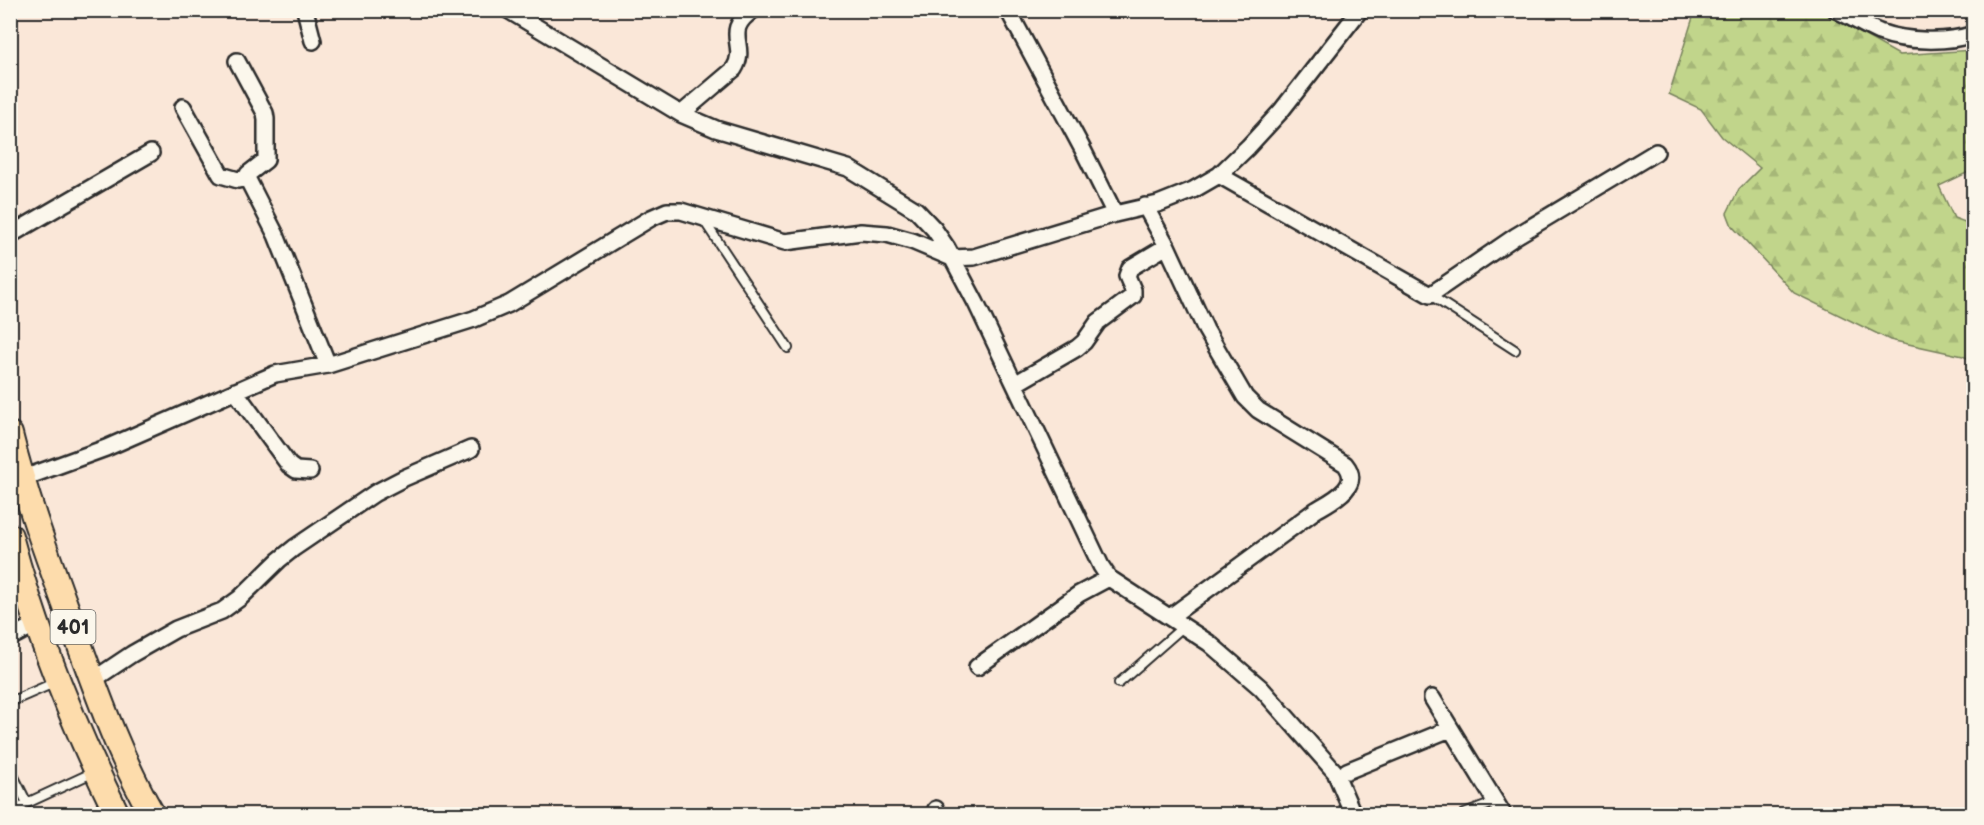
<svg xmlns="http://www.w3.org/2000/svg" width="1984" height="825" font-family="'Balsamiq Sans',sans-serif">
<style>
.forest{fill:url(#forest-firs);stroke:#76805b;stroke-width:1.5}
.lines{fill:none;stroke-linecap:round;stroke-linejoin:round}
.service-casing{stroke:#2b2b2b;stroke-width:12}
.minor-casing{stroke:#2b2b2b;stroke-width:20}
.primary-casing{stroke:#2b2b2b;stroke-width:28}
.service{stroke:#fbf7ec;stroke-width:8}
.minor{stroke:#fbf7ec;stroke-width:15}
.primary{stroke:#fddcac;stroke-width:24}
.labels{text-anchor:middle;stroke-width:6;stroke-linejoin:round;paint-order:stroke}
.shield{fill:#fbf7ec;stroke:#696865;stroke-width:1.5}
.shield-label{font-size:20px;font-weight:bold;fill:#2b2b2b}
</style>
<defs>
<pattern id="forest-firs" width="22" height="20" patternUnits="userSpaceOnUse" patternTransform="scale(1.5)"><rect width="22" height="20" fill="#c1d58b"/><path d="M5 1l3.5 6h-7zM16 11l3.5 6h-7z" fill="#a6b778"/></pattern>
</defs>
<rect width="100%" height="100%" fill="#fae7d8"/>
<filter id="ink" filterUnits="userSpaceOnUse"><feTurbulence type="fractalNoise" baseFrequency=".0167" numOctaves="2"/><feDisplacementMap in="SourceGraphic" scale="12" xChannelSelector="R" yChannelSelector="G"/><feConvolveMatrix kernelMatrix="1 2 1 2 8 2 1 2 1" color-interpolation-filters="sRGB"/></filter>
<g filter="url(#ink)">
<path class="forest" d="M1695 11H1821L1899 55 1973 50V170L1939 186 1954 218 1973 225V361L1963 356 1890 340 1794 293 1732 226 1727 213 1739 189 1760 168 1722 137 1701 109 1669 94Z"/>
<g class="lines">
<g class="service-casing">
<path id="service" d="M703 219 788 348
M1430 295 1515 350
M1119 683 1184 626
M10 702 56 682
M10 769 27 803
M10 814 27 803 94 772
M1464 814 1496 802"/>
</g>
<g class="minor-casing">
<path id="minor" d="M305 10 313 41
M508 10 681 114 716 129 848 168 916 210 934 229 947 248 976 303 1101 566 1109 578 1209 643 1261 688 1335 772 1353 814
M1008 10 1082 148 1115 214
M1836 10C1851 17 1865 26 1879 32 1906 42 1947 43 1974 34
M237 61 265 113 266 119V160L248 174 247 178 276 235 328 365
M183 107 221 175 238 180 247 178
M681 114 734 69C749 45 721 32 753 10
M1219 175 1430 295 1516 236 1656 152
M1145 206 1167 246 1206 330 1245 397 1258 410 1345 464C1363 486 1333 500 1316 510L1170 617
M10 235 151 153
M1015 384 1077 348 1084 342 1098 322 1133 296V290L1127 276 1130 268 1167 246
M235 391 289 465 296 470 310 471
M21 479 106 448 275 374 328 365 474 319 509 304 651 218 667 211H681L785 242 861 232 887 234 912 241 952 258 974 257 1115 214 1158 204 1193 190 1219 175 1248 147 1281 111 1360 10
M10 638 36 624
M977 667 1079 594 1109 578
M93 680 132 654 176 629 222 611 240 598 279 560 294 548 375 493 404 478 471 449
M1432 698 1503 814
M1347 771 1450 729
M936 809 937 814"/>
</g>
<g class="primary-casing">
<path id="primary" d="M10 434C28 507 55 576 80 646 101 704 122 761 152 814
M10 536C36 634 73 724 117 814"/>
</g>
<use href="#service" class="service"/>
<use href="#minor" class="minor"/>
<use href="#primary" class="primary"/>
</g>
</g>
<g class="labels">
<rect class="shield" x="50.5" y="610" width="45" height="34" rx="4.5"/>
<g class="shield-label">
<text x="73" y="634">401</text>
</g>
</g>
<rect width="1984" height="825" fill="none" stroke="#fbf7ec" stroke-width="36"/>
<rect x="18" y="18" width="1948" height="789" fill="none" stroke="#2b2b2b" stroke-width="2" filter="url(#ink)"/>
</svg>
